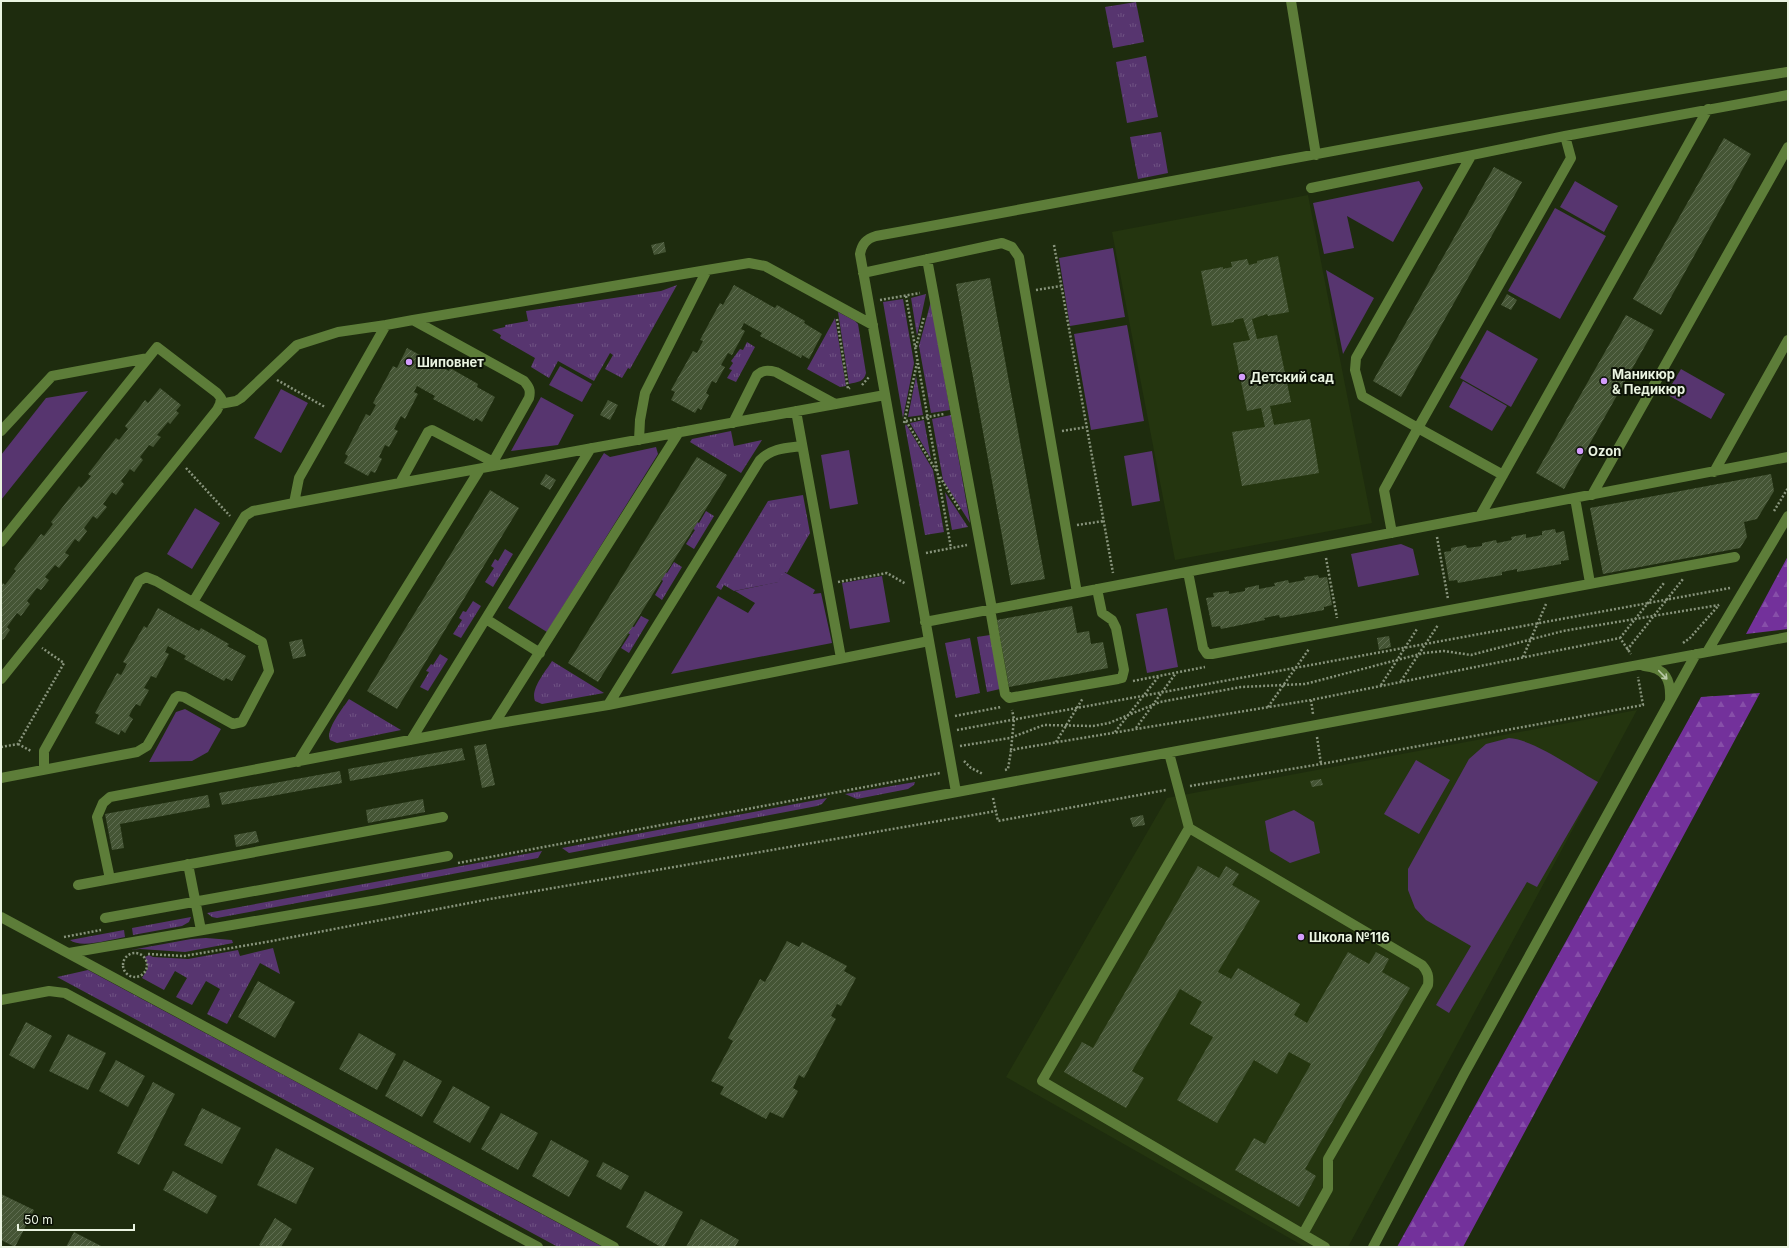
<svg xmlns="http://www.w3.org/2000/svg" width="1789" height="1248" font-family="Inter,sans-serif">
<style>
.built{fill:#24350f}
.grass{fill:url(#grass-tufts)}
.forest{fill:url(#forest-firs)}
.park{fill:#57356f}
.building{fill:url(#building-hatch)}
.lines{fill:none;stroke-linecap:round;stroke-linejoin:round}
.path{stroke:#88947c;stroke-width:2.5;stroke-dasharray:2 2;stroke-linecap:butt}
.minor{stroke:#5d7d39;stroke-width:10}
.oneway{stroke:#b9caa6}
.poi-dot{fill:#d39cfc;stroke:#0c1206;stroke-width:1.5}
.labels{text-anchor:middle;stroke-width:4;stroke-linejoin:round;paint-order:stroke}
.poi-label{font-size:13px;font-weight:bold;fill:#eaf4e1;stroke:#0c1206;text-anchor:start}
</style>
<defs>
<pattern id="grass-tufts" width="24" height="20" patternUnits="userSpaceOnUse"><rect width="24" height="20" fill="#57356f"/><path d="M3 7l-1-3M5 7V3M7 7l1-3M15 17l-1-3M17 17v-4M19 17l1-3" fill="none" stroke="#6f5383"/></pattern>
<pattern id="forest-firs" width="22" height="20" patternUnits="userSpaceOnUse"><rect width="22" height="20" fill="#73319b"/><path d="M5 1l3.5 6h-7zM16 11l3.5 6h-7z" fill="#874fa9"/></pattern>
<pattern id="building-hatch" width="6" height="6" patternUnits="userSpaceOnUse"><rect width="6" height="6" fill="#455535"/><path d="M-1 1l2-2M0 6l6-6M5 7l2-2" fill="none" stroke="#606e52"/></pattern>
</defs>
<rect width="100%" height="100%" fill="#1e2c0e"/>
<path class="built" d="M1308 195 1372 523 1175 560 1112 232Z
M1637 710 1348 1247H1305L1006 1077 1167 798Z"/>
<path class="grass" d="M1136 2 1144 42 1113 48 1105 7Z
M1146 56 1158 117 1127 123 1116 62Z
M1161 132 1168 173 1138 179 1130 137Z
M677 285 630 369 628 368 622 378 605 369 613 355 610 353 594 381 558 361 549 378 531 367 535 358 500 338 501 335 492 330 505 327V325L528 321 526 311 661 291Z
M926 294 917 336 911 298Z
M903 299 914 363 903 418 883 302Z
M931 301 950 410 931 413 919 346Z
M838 312 855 321 858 324 866 373C864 382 857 382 849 384Z
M835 318 846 386 840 387 807 369Z
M747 342 755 347 736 382 727 378 732 370 729 369 733 363 731 361 740 349 743 350Z
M916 376 923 415 908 417Z
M951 415 970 523 943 480 932 419Z
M924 420 931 459 910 423Z
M906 424 933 470 944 532 925 535 905 426Z
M731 431 734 446 762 440 741 473 690 442 692 439Z
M945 492 968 527 952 530Z
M803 495 810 533 787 573 785 572 779 582 734 591 724 585 721 590 716 587 768 501Z
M706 511 714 516 694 549 686 544 695 530 693 529 697 522 699 523Z
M505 549 513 554 493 587 485 582 494 568 491 566 495 559 498 561Z
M674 562 682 567 662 600 655 595 663 581 661 579 665 572 667 573Z
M473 601 481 606 461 638 453 634 462 620 459 618 463 611 466 612Z
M641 616 649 620 629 653 621 648 630 634 627 633 631 626 634 627Z
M990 635 1000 689 987 692 977 637Z
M970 638 980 693 956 698 945 643Z
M440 654 448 659 428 691 420 687 429 672 426 671 431 664 433 665Z
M552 661 604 693 542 704 535 701C530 689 546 671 552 661Z
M349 699 401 730 337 743 330 740C325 730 343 708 349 699Z
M915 782 914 785 908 789 857 799 845 794Z
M827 798 822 804 817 806 569 853 562 848Z
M542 851 538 858 217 918 212 917 207 913Z
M191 917 189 922 182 926 133 935 132 928Z
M124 930 125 937C112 939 81 949 70 940Z
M206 938 232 940 233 943 185 952 140 949 131 950 191 939Z
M273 948 280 974 260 963 227 1024 207 1014 220 989 206 981 192 1005 176 997 187 978 175 971 164 990 142 978 148 968 145 957 149 955 153 957 188 959 238 950 240 956Z
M88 970 603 1247H558L57 977Z"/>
<path class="forest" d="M1788 556V629L1746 634Z
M1760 693 1463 1247H1397L1701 697Z"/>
<path class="park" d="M1419 181 1423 188 1393 242 1347 216 1354 248 1324 254 1313 203Z
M1575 181 1618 206 1604 232 1560 207Z
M1555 208 1606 236 1560 319 1508 291Z
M1113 248 1125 317 1070 326 1059 258Z
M1326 270 1374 298 1343 354Z
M1127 325 1144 421 1091 430 1074 334Z
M1487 330 1538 359 1511 407 1460 378Z
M560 366 592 384 582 402 549 385Z
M1681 369 1725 394 1711 419 1666 394Z
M1463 381 1507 406 1492 431 1449 407Z
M281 389 308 403 281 453 254 438Z
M88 391 1 500V455L46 398Z
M541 397 574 415 558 445 511 451Z
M656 447 658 454 547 632 508 608 604 453 610 457Z
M849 450 858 504 830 509 821 455Z
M1152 451 1160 501 1132 506 1124 456Z
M195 508 220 523 192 569 167 554Z
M1401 544 1413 549 1419 575 1358 587 1351 554Z
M784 572 815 590 813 594 821 593 832 643 671 674 718 596 748 613 755 603 735 591 778 582Z
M882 576 890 622 850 629 842 583Z
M1167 608 1178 667 1147 673 1136 614Z
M185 709 221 729 208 752 192 761 149 762 176 712Z
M1509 738C1535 740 1574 769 1598 782L1537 887 1527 882 1449 1013 1436 1005 1471 946 1426 920 1415 908 1408 890V869L1469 759 1486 744Z
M1416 760 1450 780 1419 834 1384 814Z
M1294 810 1314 822 1320 853 1290 863 1270 851 1265 821Z"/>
<path class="building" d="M1724 138 1751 154 1661 315 1633 299Z
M1494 167 1522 182 1401 397 1373 381Z
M664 242 666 252 654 255 651 245Z
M1278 256 1289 312 1268 316 1267 314 1252 319 1257 339 1277 335 1291 402 1270 406 1274 425 1310 419 1319 473 1242 486 1232 432 1265 427 1261 408 1247 411 1233 343 1250 340 1243 318 1234 320V322L1212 326 1201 271 1223 267V269L1232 267 1231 262 1247 259 1249 265 1257 263V261Z
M990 278 1045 579 1011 585 956 284Z
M734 285 775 308 777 305 805 321 804 323 822 334 809 359 802 355 801 358 760 336 762 333 744 323 741 329 745 331 732 355 728 353 721 365 725 367 716 383 712 381 706 393 709 395 701 410 698 408 695 413 671 400 675 392 671 390 693 351 697 353 703 341 700 340 720 303 723 305Z
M1507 294 1517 300 1511 310 1501 305Z
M1626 315 1654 330 1564 489 1536 473Z
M407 348 449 371 450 368 478 384 477 387 495 397 482 422 476 418 474 421 433 399 435 396 417 386 414 392 418 394 405 419 401 416 394 429 398 431 389 447 385 445 379 457 382 459 375 473 371 471 368 476 344 463 348 456 345 454 366 414 370 416 376 405 373 403 393 366 397 368Z
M160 388 181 405 176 411 179 413 170 424 168 422 157 435 161 437 153 447 149 445 140 457 143 460 134 472 130 469 121 481 124 484 116 495 112 492 103 504 107 507 97 519 93 516 84 528 87 531 79 542 75 539 65 553 69 555 59 568 55 565 45 577 49 580 41 590 37 588 27 601 30 604 21 616 17 613 7 627 10 630 3 640 1 638V586L3 583 5 585 16 571 14 569 41 534 44 536 53 524 51 522 79 486 81 488 91 476 88 474 116 438 119 440 128 429 125 426 145 400 148 403Z
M608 400 618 405 610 420 600 415Z
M697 457 727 475 598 682 568 663Z
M546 474 556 480 550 490 540 484Z
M1771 474 1774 491 1757 519 1744 522 1747 537 1740 548 1603 574 1590 508Z
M490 490 519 508 397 709 367 691Z
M1555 529 1556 533 1564 531 1569 560 1561 561V564L1517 572V569L1502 572V575L1458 583 1457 580 1449 581 1444 552 1451 551V548L1466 545 1467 548 1482 546V543L1496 540 1497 543 1512 540 1511 537 1526 534V538L1542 535V531Z
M1318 575 1319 578 1327 577 1332 605 1324 607V610L1280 618 1279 615 1264 618 1265 620 1221 629 1220 626 1212 627 1206 598 1214 597 1213 593 1229 591V594L1245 591V588L1259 585V589L1275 586 1274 583 1288 580 1289 583 1305 580 1304 577Z
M1072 606 1077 633 1089 631 1091 644 1103 642 1108 668 1009 687 997 620Z
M158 608 199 631 201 628 229 644 227 646 246 656 232 681 226 678 224 681 184 659 186 656 168 646 165 652 169 654 156 678 151 676 144 688 149 690 140 706 136 704 132 710 129 716 133 719 125 733 121 730 119 735 95 723 99 715 95 713 117 673 121 675 127 664 123 662 144 626 147 628Z
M1389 636 1391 647 1379 650 1377 638Z
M302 639 306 656 293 659 289 642Z
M486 744 495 785 482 788 474 746Z
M462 748 465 760 350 781 348 769Z
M340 771 342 783 222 805 219 793Z
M1321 779 1323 785 1312 787 1310 781Z
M208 795 210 807 120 824 124 848 112 850 105 814Z
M423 799 425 812 368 823 366 810Z
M1143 815 1145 825 1133 827 1130 818Z
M256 831 259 842 236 847 234 835Z
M1198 866 1219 878 1226 866 1239 874 1232 885 1260 901 1218 972 1231 979 1238 968 1300 1004 1294 1015 1307 1023 1348 952 1369 964 1376 952 1389 959 1382 972 1410 988 1305 1169 1316 1176 1299 1207 1235 1170 1254 1138 1265 1144 1311 1064 1289 1052 1277 1074 1254 1060 1217 1123 1177 1100 1213 1037 1190 1024 1202 1002 1180 989 1132 1071 1144 1078 1126 1108 1064 1072 1082 1042 1093 1048Z
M787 941 799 947 802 942 847 966 844 971 856 978 841 1006 837 1004 831 1016 836 1019 804 1078 799 1075 793 1088 798 1091 783 1118 770 1112 766 1119 720 1094 724 1087 711 1081 733 1041 728 1038 760 979 765 982Z
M258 981 295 1002 275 1038 238 1017Z
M26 1022 52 1036 34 1069 9 1055Z
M359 1033 396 1054 377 1090 339 1069Z
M68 1034 106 1053 88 1090 49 1071Z
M116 1060 145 1076 128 1107 99 1091Z
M404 1060 442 1081 422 1117 385 1096Z
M153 1082 175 1094 139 1165 117 1153Z
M453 1086 490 1107 470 1143 433 1122Z
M202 1108 241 1128 222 1164 184 1145Z
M501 1113 538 1133 518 1170 481 1149Z
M551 1140 589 1161 569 1197 532 1176Z
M276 1148 314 1168 296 1204 257 1185Z
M603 1162 629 1176 621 1190 596 1176Z
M173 1171 217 1196 207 1214 163 1190Z
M645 1191 683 1212 664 1247H661L626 1227Z
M1 1194 34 1210 15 1247 1 1240Z
M275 1218 292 1229 281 1247H263L259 1245Z
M701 1219 739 1240 735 1247H686Z
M74 1232 103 1247H66Z"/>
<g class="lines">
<path class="path" d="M1054 245 1113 573
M1036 290 1061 286
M906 296 951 548
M880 300 920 293
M837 319 848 389 850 388
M916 347 924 317
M277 380 325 407
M862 385 869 377
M906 421 937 472
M906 421 944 414
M904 423 917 363
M1062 431 1087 427
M186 468 230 516
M940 477 960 510
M1774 511 1788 488
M1077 525 1104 521
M1437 537 1448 599
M926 553 967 545
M1326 558 1337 618
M838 582 887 573 906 584
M1620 638 1664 583
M1683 643 1690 638 1719 605
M1627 650 1683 579
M1523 657 1546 604
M1133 681 1205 667
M1401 681 1438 625
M1381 685 1417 629
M1311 700 1313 714
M1268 707 1309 649
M955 716 1001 707
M1136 728 1176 673
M957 730 1730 588
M1115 732 1159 676
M1317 737 1321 764
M1056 742 1083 698
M18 744 31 751
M960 746 1010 738 1044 725 1093 726 1109 723 1160 702 1241 687 1305 684 1424 653 1444 651 1471 655 1563 631 1719 605
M1 747 18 744 64 663 42 648
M1011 750 1014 719 1012 710
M964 761 971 768 983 774
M1005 770 1008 769 1011 751 1016 749 1311 700 1620 638 1631 654
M1190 786 1321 764 1643 705 1638 677
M993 798 998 821 1166 790
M458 863 940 773
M64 937 101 930
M123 965a12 12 0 1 1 24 0a12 12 0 1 1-24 0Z
M148 954 184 956 272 941 490 899 996 811"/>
<path class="minor" d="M1291 1 1316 155
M1471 156 1356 358 1355 370 1362 396 1418 428 1571 158 1565 136
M1311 188 1565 136 1788 95
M927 259 992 609
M863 273 1002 243 1012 247 1019 257 1077 593
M413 320 707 270
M220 404 236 401 241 398 297 345 338 332 386 325
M796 411 841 658
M733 423 757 375C763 370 768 370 776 372L835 404
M1 431 52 376 148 358
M639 440 640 420 645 393 707 270 749 263 765 266 873 325
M493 462 529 398C531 390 529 387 524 381L413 320 386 325 299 478 294 503 400 483 428 432 432 430 499 465
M1714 472 1788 340
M400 483 885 395
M1592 495 1788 147
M1575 498 1590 583
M1480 516 1708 109
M1392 533 1384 490 1418 428 1503 475
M1 542 157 347 217 393 221 398 220 404 217 410 1 679
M1188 572 1203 648 1207 654H1212L1735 557
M193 602 245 516 253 511 294 503
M990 609 1005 694 1009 698 1118 679 1122 678 1124 670 1116 628 1112 620 1102 613 1097 589
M486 619 540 653
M925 622 1788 457
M1707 652 1788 516
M1644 666C1666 668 1671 680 1670 700
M608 705 760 460C772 448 786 448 802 446
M494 724 679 432
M411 740 591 448
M1169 753 1189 828 1042 1081 1325 1247
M298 762 480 469
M1 778 137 752 147 746 175 698 178 696 184 697 233 724 242 722 269 671 262 642 156 581 146 577 139 581 44 751V769
M956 792 860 254C862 244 866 239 876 236 1179 181 1482 120 1787 72
M1189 828 1422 965C1428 972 1429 976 1428 985L1328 1159V1189L1303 1234
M188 864 201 930
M110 879 97 817 103 803 110 797 494 724 608 705 929 641
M78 885 443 817
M1 917 614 1247
M105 918 448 856
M69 953 378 900 1788 637
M1 1000 49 991 65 993 538 1247
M1373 1247 1464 1074 1696 654"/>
</g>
<defs><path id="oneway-shaft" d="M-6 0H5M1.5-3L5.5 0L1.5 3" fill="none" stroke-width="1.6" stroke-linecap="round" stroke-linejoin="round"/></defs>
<use class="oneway" href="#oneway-shaft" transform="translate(1663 675) rotate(46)"/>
<g class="poi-dot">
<circle cx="409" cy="362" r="4"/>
<circle cx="1242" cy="377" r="4"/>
<circle cx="1604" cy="381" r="4"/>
<circle cx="1580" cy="451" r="4"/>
<circle cx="1301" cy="937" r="4"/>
</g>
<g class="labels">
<g class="poi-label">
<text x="417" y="367">Шиповнет</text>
<text x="1612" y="379">Маникюр<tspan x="1612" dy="15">&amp; Педикюр</tspan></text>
<text x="1250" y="382">Детский сад</text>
<text x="1588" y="456">Ozon</text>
<text x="1309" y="942">Школа №116</text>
</g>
</g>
<rect width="1789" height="1248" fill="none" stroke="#eaf4e1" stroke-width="4"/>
<path d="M18 1224v6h116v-6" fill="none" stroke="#eaf4e1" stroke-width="2"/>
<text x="24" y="1224" font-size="12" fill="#eaf4e1" stroke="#0c1206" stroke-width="3" paint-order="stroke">50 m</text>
</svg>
